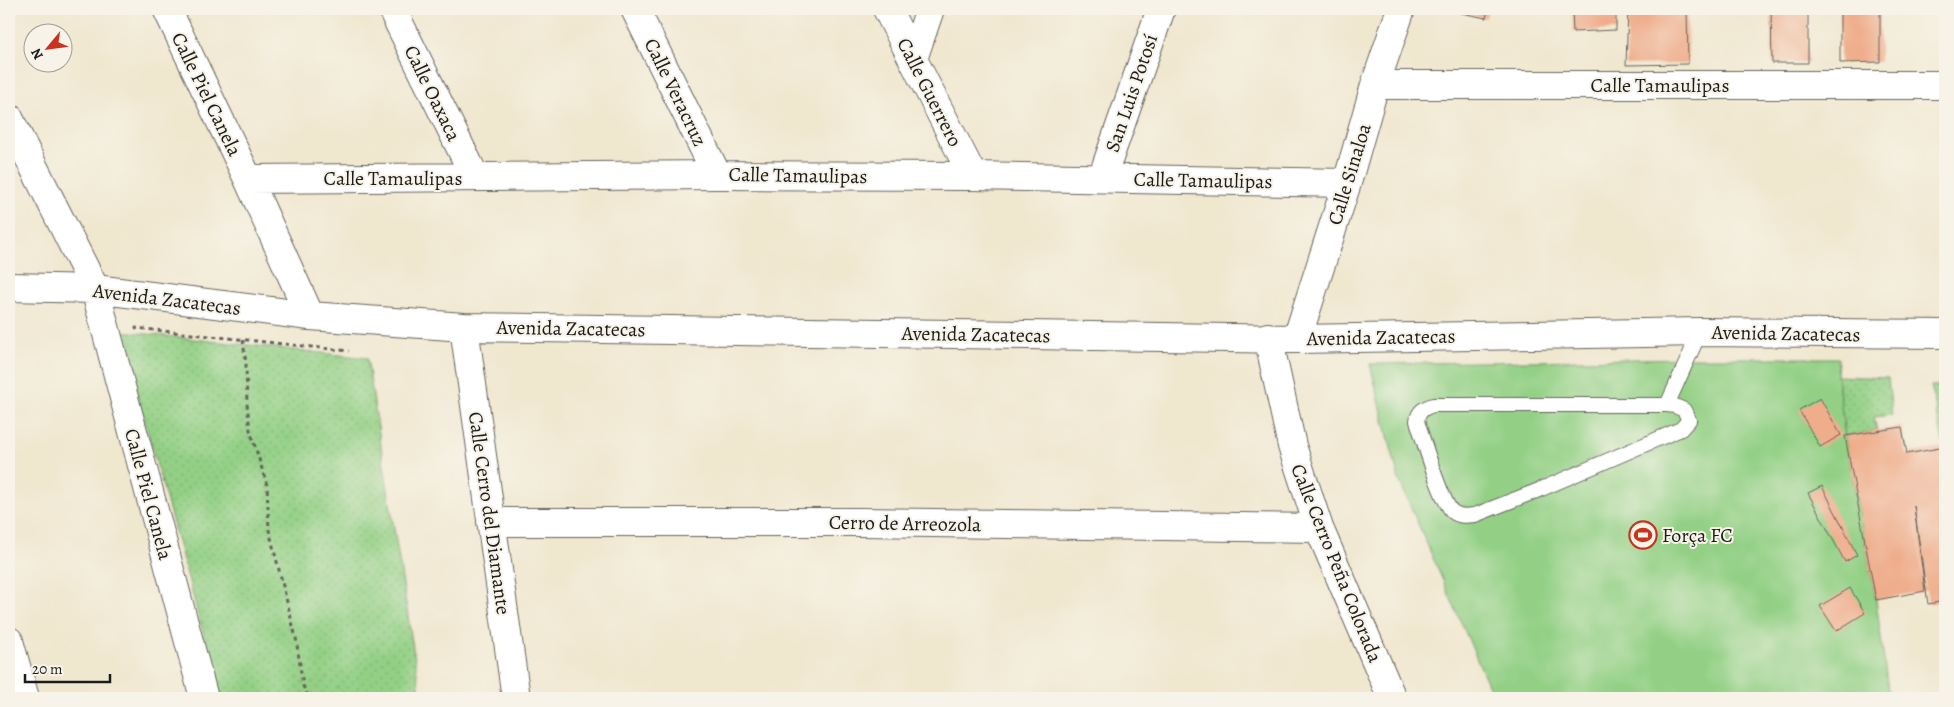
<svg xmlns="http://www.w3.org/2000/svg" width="1954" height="707" font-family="Alegreya,serif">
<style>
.grass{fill:url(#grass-dots);stroke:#587650}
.garden{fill:#93d085;stroke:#587650}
.building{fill:#efad8c}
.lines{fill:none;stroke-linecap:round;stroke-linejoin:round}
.service-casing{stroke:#66635b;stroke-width:16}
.minor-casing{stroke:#66635b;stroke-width:30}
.path{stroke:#66635b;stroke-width:3;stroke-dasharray:4 4;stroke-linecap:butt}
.service{stroke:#fff;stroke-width:14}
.minor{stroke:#fff;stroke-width:28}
.labels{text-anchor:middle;stroke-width:4;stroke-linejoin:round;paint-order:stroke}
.street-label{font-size:20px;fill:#1c1c1c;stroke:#f7f3e8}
.poi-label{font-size:20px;fill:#1c1c1c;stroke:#f7f3e8;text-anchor:start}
</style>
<defs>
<pattern id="grass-dots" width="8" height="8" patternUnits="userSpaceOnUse" patternTransform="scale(1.25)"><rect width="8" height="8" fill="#93d085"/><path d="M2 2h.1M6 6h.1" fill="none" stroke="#7eb272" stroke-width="1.8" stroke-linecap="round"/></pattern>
</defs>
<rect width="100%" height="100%" fill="#f7f3e8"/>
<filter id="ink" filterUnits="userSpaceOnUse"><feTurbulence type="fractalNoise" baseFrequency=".02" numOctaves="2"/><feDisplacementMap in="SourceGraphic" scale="10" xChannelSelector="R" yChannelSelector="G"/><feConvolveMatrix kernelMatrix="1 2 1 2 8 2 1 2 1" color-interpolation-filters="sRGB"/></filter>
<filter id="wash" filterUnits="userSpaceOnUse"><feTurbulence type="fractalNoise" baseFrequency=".0096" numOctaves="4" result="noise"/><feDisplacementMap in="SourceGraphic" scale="20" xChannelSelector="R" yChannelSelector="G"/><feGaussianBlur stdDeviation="1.12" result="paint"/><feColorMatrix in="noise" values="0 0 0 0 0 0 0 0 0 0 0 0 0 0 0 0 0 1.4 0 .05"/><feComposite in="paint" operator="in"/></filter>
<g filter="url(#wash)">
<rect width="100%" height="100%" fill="#f0e7cf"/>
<path class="grass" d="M120 331 367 358 421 698H221Z
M1837 376 1888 378 1892 415 1874 417 1877 431 1845 436Z
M1931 386H1945V442L1943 443Z"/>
<path class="garden" d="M1687 358H1838L1837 376 1845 436 1876 600 1889 698H1494L1399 480 1370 364Z"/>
<g id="blocks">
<path class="building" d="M1442 9H1488L1486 18Z
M1572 9H1616V30L1573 32Z
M1628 9H1687L1688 64 1626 65Z
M1771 9H1808V63H1772Z
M1840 9H1880V62L1840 63Z
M1820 398 1841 435 1820 447 1799 410Z
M1902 427 1907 454 1945 447V601L1928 604 1914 506 1925 591 1876 600 1845 436Z
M1822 486 1857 555 1845 562 1808 493Z
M1850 588 1865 613 1836 631 1820 606Z"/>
</g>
</g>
<g filter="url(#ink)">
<use href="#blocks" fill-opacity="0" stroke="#66635b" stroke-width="1"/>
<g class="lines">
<g class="service-casing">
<path id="service" d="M1433 405H1667L1675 406 1684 410 1689 420 1681 429 1539 490 1475 515C1467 516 1460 517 1453 512 1441 502 1423 438 1417 421 1418 411 1424 408 1433 405Z
M1667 405 1700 332"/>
</g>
<g class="minor-casing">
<path id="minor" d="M167 9 248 179 310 316
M392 9 475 177
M635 9 717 175
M887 9 973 176
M913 59 930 9
M1375 85H1945
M9 118 95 289 204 698
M1102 178 1161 9
M248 179 717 175 973 176 1347 183
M9 287 95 289 310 316 464 327 1297 339 1700 332 1945 334
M464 327 516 698
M1268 337 1292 446 1319 528 1392 698
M1297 339 1347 183 1375 85 1401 9
M491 522H860L1319 528
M9 641 25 698"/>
</g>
<path class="path" d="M137 330 136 328 349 351
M243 340 246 364 247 404 250 430 267 485 269 530 296 638 303 686 309 698"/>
<use href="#service" class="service"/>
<use href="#minor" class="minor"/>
</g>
</g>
<defs>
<g id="stadium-ring" transform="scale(1.4375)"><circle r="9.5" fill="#f7f3e8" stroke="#c8321e" stroke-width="1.5"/><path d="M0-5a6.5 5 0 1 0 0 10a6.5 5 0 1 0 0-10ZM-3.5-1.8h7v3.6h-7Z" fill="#c8321e"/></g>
</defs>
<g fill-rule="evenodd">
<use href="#stadium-ring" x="1643" y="535"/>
</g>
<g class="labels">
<g class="street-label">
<text x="1660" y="92">Calle Tamaulipas</text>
<text transform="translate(676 92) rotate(64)" y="7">Calle Veracruz</text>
<text transform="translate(930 92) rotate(63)" y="7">Calle Guerrero</text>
<text transform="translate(433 93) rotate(64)" y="7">Calle Oaxaca</text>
<text transform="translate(1131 93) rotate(-71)" y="7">San Luis Potosí</text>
<text transform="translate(207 94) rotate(64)" y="7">Calle Piel Canela</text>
<text transform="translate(1349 174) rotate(-73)" y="7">Calle Sinaloa</text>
<text transform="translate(798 175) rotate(1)" y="7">Calle Tamaulipas</text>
<text x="393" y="185">Calle Tamaulipas</text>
<text transform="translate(1203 180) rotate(1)" y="7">Calle Tamaulipas</text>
<text transform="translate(167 299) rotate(7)" y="7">Avenida Zacatecas</text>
<text transform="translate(571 328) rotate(1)" y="7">Avenida Zacatecas</text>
<text transform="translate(1786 333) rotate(1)" y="7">Avenida Zacatecas</text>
<text transform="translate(976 334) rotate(1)" y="7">Avenida Zacatecas</text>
<text transform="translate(1381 337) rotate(-1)" y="7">Avenida Zacatecas</text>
<text transform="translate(149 494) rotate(75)" y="7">Calle Piel Canela</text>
<text transform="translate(490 513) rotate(82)" y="7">Calle Cerro del Diamante</text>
<text transform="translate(905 523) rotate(1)" y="7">Cerro de Arreozola</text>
<text transform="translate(1337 563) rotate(68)" y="7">Calle Cerro Peña Colorada</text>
</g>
<g class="poi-label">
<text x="1662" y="542">Força FC</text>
</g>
</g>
<rect width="1954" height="707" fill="none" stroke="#f7f3e8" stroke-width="30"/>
<g transform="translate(48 48) rotate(241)"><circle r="24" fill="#f7f3e8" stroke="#9f9d96"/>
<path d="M0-4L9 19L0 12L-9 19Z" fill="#c8321e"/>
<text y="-8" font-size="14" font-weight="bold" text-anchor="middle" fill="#1c1c1c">N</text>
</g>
<path d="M25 674v8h85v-8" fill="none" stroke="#1c1c1c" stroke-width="2.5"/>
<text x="32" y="674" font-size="15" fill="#1c1c1c" stroke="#f7f3e8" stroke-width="4" paint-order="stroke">20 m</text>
</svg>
